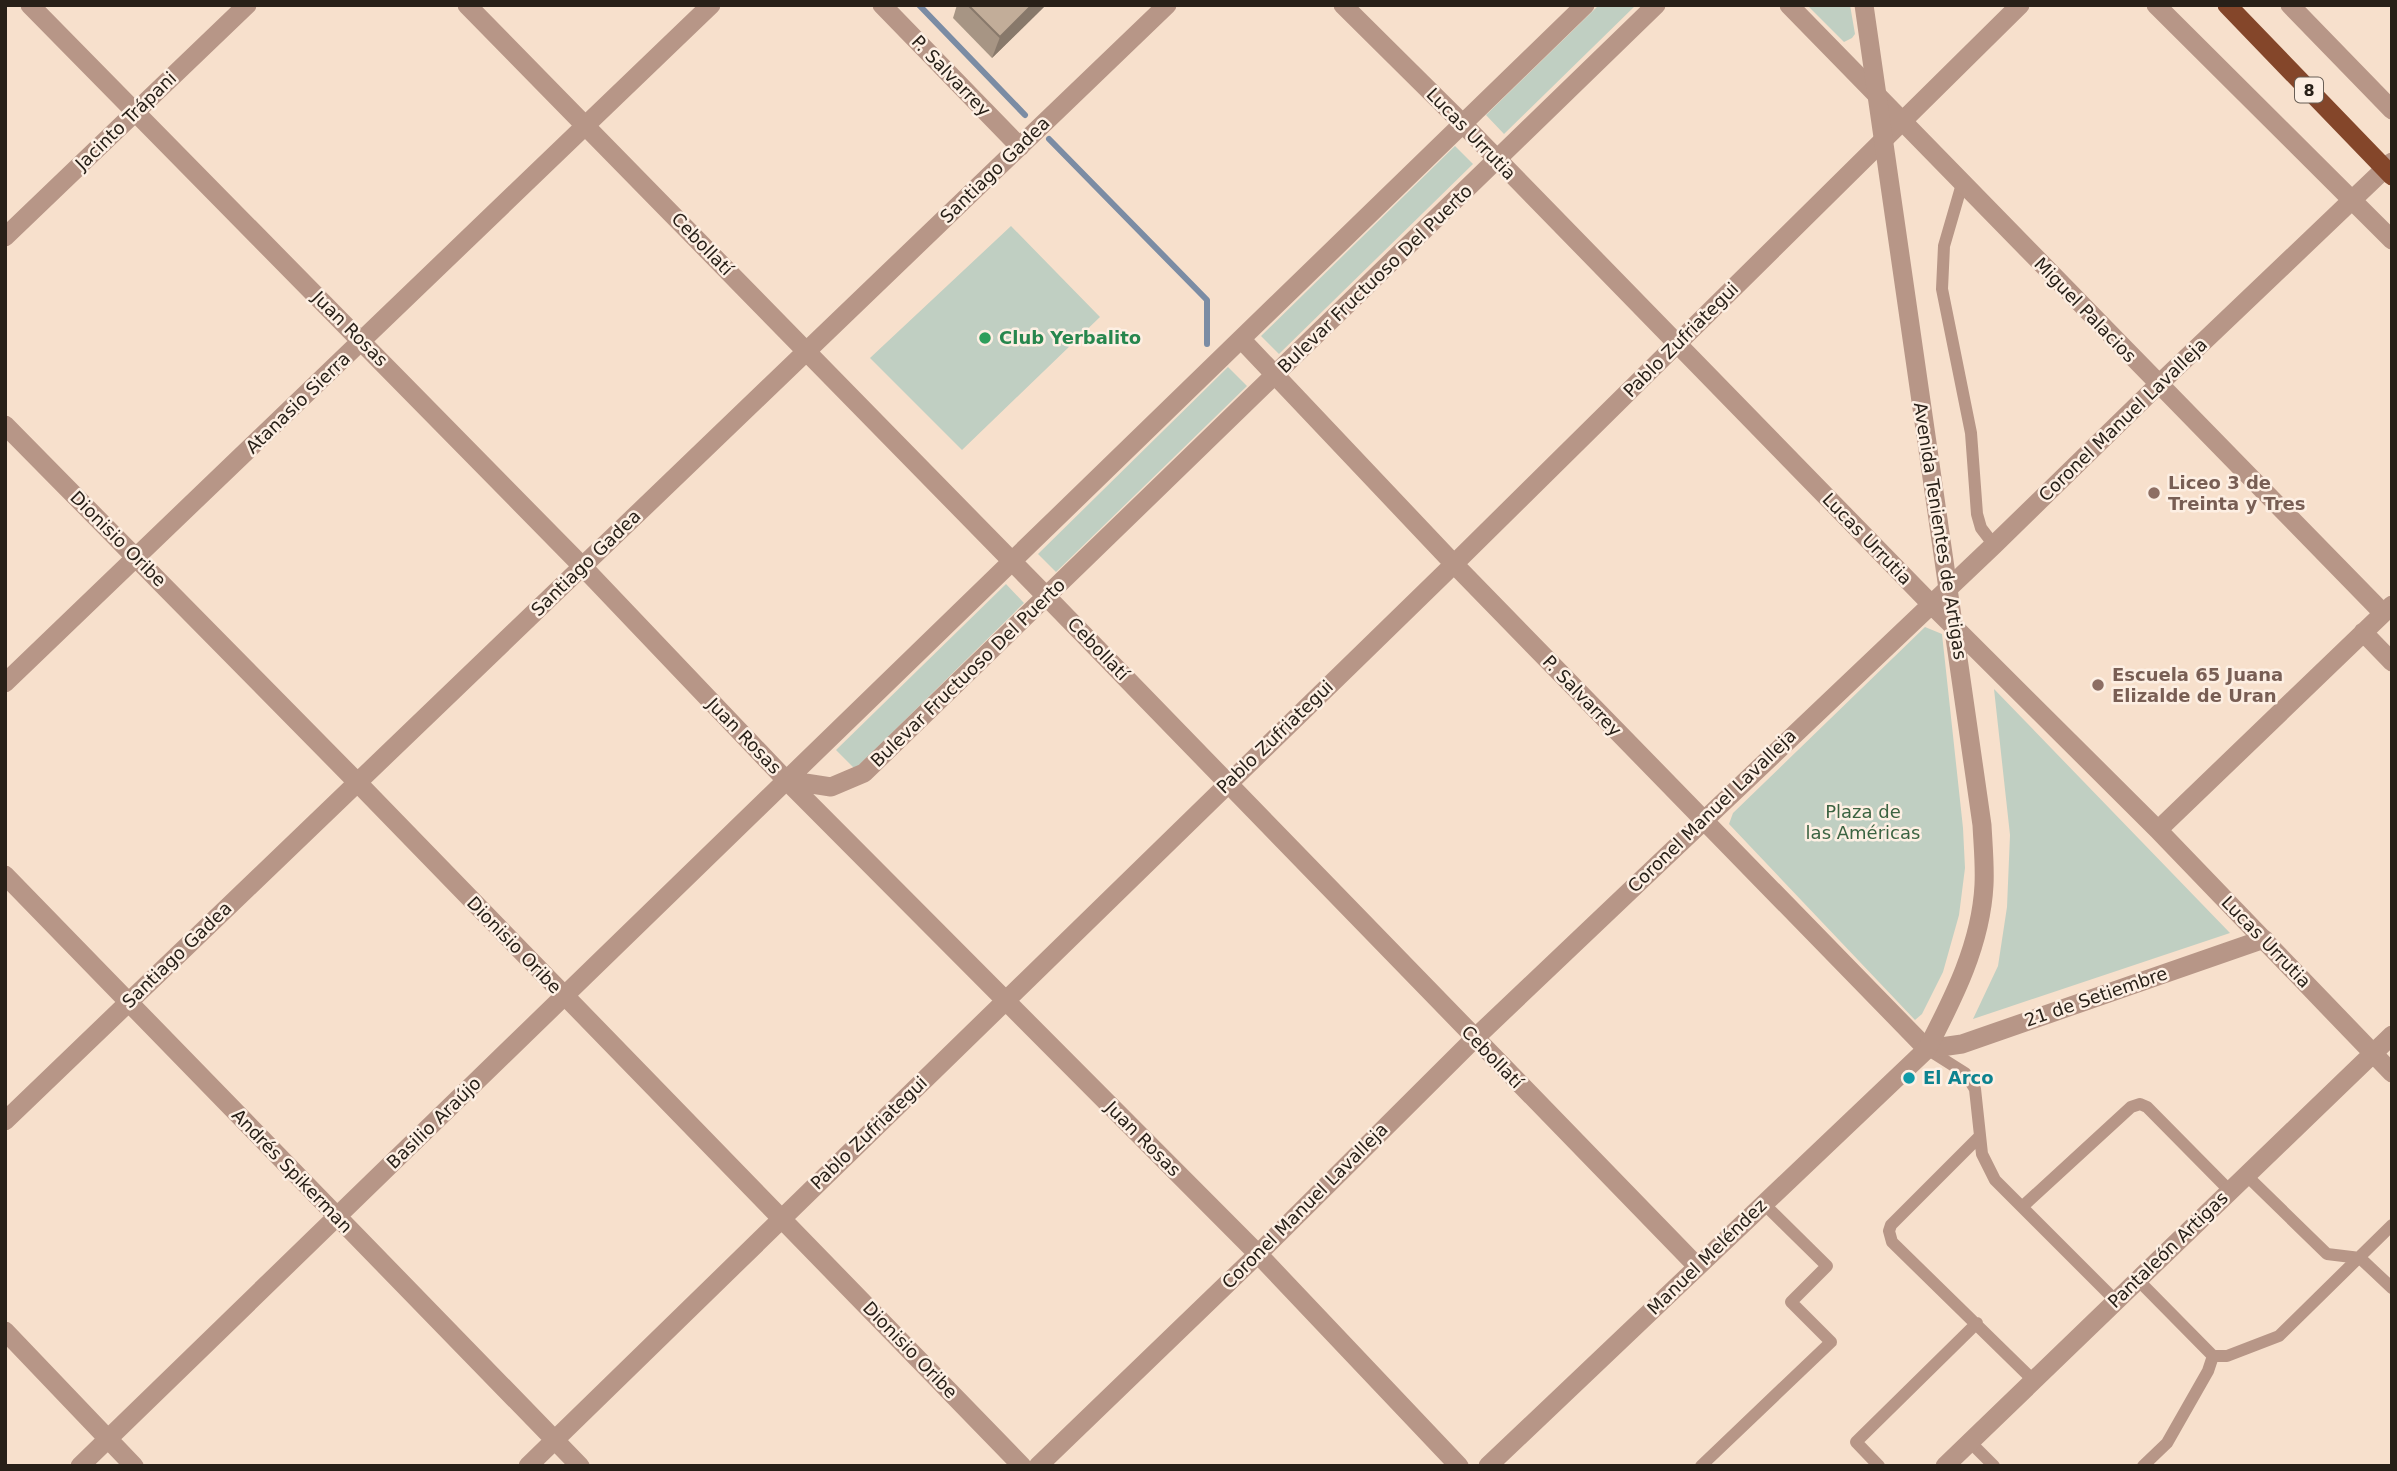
<svg xmlns="http://www.w3.org/2000/svg" width="2397" height="1471" font-family="'DejaVu Sans',sans-serif">
<style>
.green{fill:#c0cfc2}
.lines{fill:none;stroke-linecap:round;stroke-linejoin:round}
.stream{stroke:#7b8ca4;stroke-width:6}
.service{stroke:#b79687;stroke-width:12}
.minor{stroke:#b79687;stroke-width:19}
.tertiary{stroke:#b79687;stroke-width:19}
.trunk{stroke:#84462a;stroke-width:19}
.wall{fill:#a79584}
.shaded-wall{fill:#88796b}
.building{fill:#c2ad99;stroke:#88796b;stroke-width:2}
.leisure-dot{fill:#2e9e5b;stroke:#fdefe3;stroke-width:2.5}
.education-dot{fill:#8d6e63;stroke:#fdefe3;stroke-width:2.5}
.culture-dot{fill:#0f9aa8;stroke:#fdefe3;stroke-width:2.5}
.labels{text-anchor:middle;stroke-width:5;stroke-linejoin:round;paint-order:stroke}
.shield{fill:#fdefe3;stroke:#685e55;stroke-width:2}
.shield-label{font-size:16px;font-weight:bold;fill:#282018}
.street-label{font-size:18px;fill:#282018;stroke:#fdefe3}
.leisure-label{font-size:18px;font-weight:bold;fill:#27864d;stroke:#fdefe3;text-anchor:start}
.education-label{font-size:18px;font-weight:bold;fill:#785e54;stroke:#fdefe3;text-anchor:start}
.park-label{font-size:18px;fill:#3b6341;stroke:#fdefe3}
.culture-label{font-size:18px;font-weight:bold;fill:#0d838f;stroke:#fdefe3;text-anchor:start}
</style>
<rect width="100%" height="100%" fill="#f7e0cc"/>
<path class="green" d="M1599 5H1636L1504 134 1486 115Z
M1807 5H1850L1855 34 1852 38 1844 42Z
M1455 146 1473 164 1279 354 1261 336Z
M1011 226 1100 317 962 450 870 358Z
M1228 367 1247 386 1056 572 1038 554Z
M1006 584 1024 603 855 769 836 750Z
M1925 627 1942 634 1963 828 1965 868 1959 915 1943 972 1922 1014 1915 1020 1729 824 1733 813Z
M1994 689 2230 933 1973 1019 1998 966 2007 907 2010 835Z"/>
<g class="lines">
<path class="stream" d="M919 5 1025 115
M1049 139 1207 300V344"/>
<path class="service" d="M1962 184 1944 246 1942 289 1971 433 1977 514 1981 528 1994 545
M1927 1049 1965 1073 1975 1089 1982 1154 1995 1180 2116 1301
M1980 1136 1891 1225 1889 1231 1892 1242 2034 1381
M2246 1175 2327 1254 2360 1258 2392 1288
M2022 1207 2131 1107 2140 1104 2147 1107 2230 1191
M2138 1280 2213 1356 2208 1371 2167 1443 2143 1466
M2213 1356H2227L2279 1336 2392 1225
M1970 1442 1994 1466
M1701 1466 1831 1342 1791 1302 1827 1266 1763 1203
M1879 1466 1856 1442 1977 1323"/>
<path class="minor" d="M30 5 583 567 786 780 1258 1254 1459 1466
M467 5 1047 597 1697 1266
M882 5 1020 147
M1343 5 1462 123 1931 604 2158 830 2392 1073
M1789 5 2383 613
M2156 5 2392 240
M2290 5 2392 110
M5 237 247 5
M1241 339 1454 564 1927 1049 1962 1044 2264 939
M5 425 358 783 1022 1466
M2363 632 2392 662
M5 683 711 5
M786 780 831 787 864 773 1656 5
M2158 830 2392 605
M5 875 580 1466
M5 1121 1167 5
M5 1331 134 1466
M80 1466 1585 5
M528 1466 1454 564 2020 5
M1038 1466 1258 1254 1474 1039 1994 545 2158 385 2392 162
M1945 1466 2392 1035"/>
<path class="tertiary" d="M1488 1466 1927 1049C1954 997 1981 944 1984 885 1985 865 1983 845 1982 825L1864 5"/>
<path class="trunk" d="M2227 5 2392 176"/>
</g>
<path class="wall" d="M957 5H1046L992 58 953 18Z"/>
<path class="shaded-wall" d="M1032 5H1046L992 58 1000 37Z"/>
<path class="building" d="M968 5H1032L1000 37Z"/>
<circle class="leisure-dot" cx="985" cy="338" r="7"/>
<g class="education-dot">
<circle cx="2154" cy="493" r="7"/>
<circle cx="2098" cy="685" r="7"/>
</g>
<circle class="culture-dot" cx="1909" cy="1078" r="7"/>
<g class="labels">
<rect class="shield" x="2295" y="77.5" width="28" height="25" rx="5"/>
<g class="shield-label">
<text x="2309" y="96">8</text>
</g>
<g class="street-label">
<text transform="translate(951 76) rotate(46)" y="6">P. Salvarrey</text>
<text transform="translate(126 121) rotate(-44)" y="6">Jacinto Trápani</text>
<text transform="translate(1471 134) rotate(46)" y="6">Lucas Urrutia</text>
<text transform="translate(995 170) rotate(-44)" y="6">Santiago Gadea</text>
<text transform="translate(702 244) rotate(46)" y="6">Cebollatí</text>
<text transform="translate(1375 279) rotate(-44)" y="6">Bulevar Fructuoso Del Puerto</text>
<text transform="translate(2085 310) rotate(46)" y="6">Miguel Palacios</text>
<text transform="translate(350 329) rotate(45)" y="6">Juan Rosas</text>
<text transform="translate(1681 340) rotate(-45)" y="6">Pablo Zufriategui</text>
<text transform="translate(298 403) rotate(-44)" y="6">Atanasio Sierra</text>
<text transform="translate(2123 420) rotate(-44)" y="6">Coronel Manuel Lavalleja</text>
<text transform="translate(1940 531) rotate(81)" y="6">Avenida Tenientes de Artigas</text>
<text transform="translate(118 539) rotate(45)" y="6">Dionisio Oribe</text>
<text transform="translate(1867 539) rotate(46)" y="6">Lucas Urrutia</text>
<text transform="translate(586 563) rotate(-44)" y="6">Santiago Gadea</text>
<text transform="translate(1098 649) rotate(46)" y="6">Cebollatí</text>
<text transform="translate(968 673) rotate(-44)" y="6">Bulevar Fructuoso Del Puerto</text>
<text transform="translate(1582 696) rotate(46)" y="6">P. Salvarrey</text>
<text transform="translate(744 736) rotate(46)" y="6">Juan Rosas</text>
<text transform="translate(1275 737) rotate(-44)" y="6">Pablo Zufriategui</text>
<text transform="translate(1712 811) rotate(-44)" y="6">Coronel Manuel Lavalleja</text>
<text transform="translate(2266 942) rotate(46)" y="6">Lucas Urrutia</text>
<text transform="translate(514 945) rotate(46)" y="6">Dionisio Oribe</text>
<text transform="translate(177 955) rotate(-44)" y="6">Santiago Gadea</text>
<text transform="translate(2096 997) rotate(-19)" y="6">21 de Setiembre</text>
<text transform="translate(1492 1057) rotate(46)" y="6">Cebollatí</text>
<text transform="translate(434 1123) rotate(-44)" y="6">Basilio Araújo</text>
<text transform="translate(869 1133) rotate(-44)" y="6">Pablo Zufriategui</text>
<text transform="translate(1143 1139) rotate(45)" y="6">Juan Rosas</text>
<text transform="translate(292 1171) rotate(46)" y="6">Andrés Spikerman</text>
<text transform="translate(1305 1206) rotate(-45)" y="6">Coronel Manuel Lavalleja</text>
<text transform="translate(2168 1250) rotate(-44)" y="6">Pantaleón Artigas</text>
<text transform="translate(1707 1257) rotate(-44)" y="6">Manuel Meléndez</text>
<text transform="translate(910 1350) rotate(46)" y="6">Dionisio Oribe</text>
</g>
<g class="leisure-label">
<text x="999" y="344">Club Yerbalito</text>
</g>
<g class="education-label">
<text x="2168" y="489">Liceo 3 de<tspan x="2168" dy="21">Treinta y Tres</tspan></text>
<text x="2112" y="681">Escuela 65 Juana<tspan x="2112" dy="21">Elizalde de Uran</tspan></text>
</g>
<g class="park-label">
<text x="1863" y="818">Plaza de<tspan x="1863" dy="21">las Américas</tspan></text>
</g>
<g class="culture-label">
<text x="1923" y="1084">El Arco</text>
</g>
</g>
<rect width="2397" height="1471" fill="none" stroke="#282018" stroke-width="14"/>
</svg>
